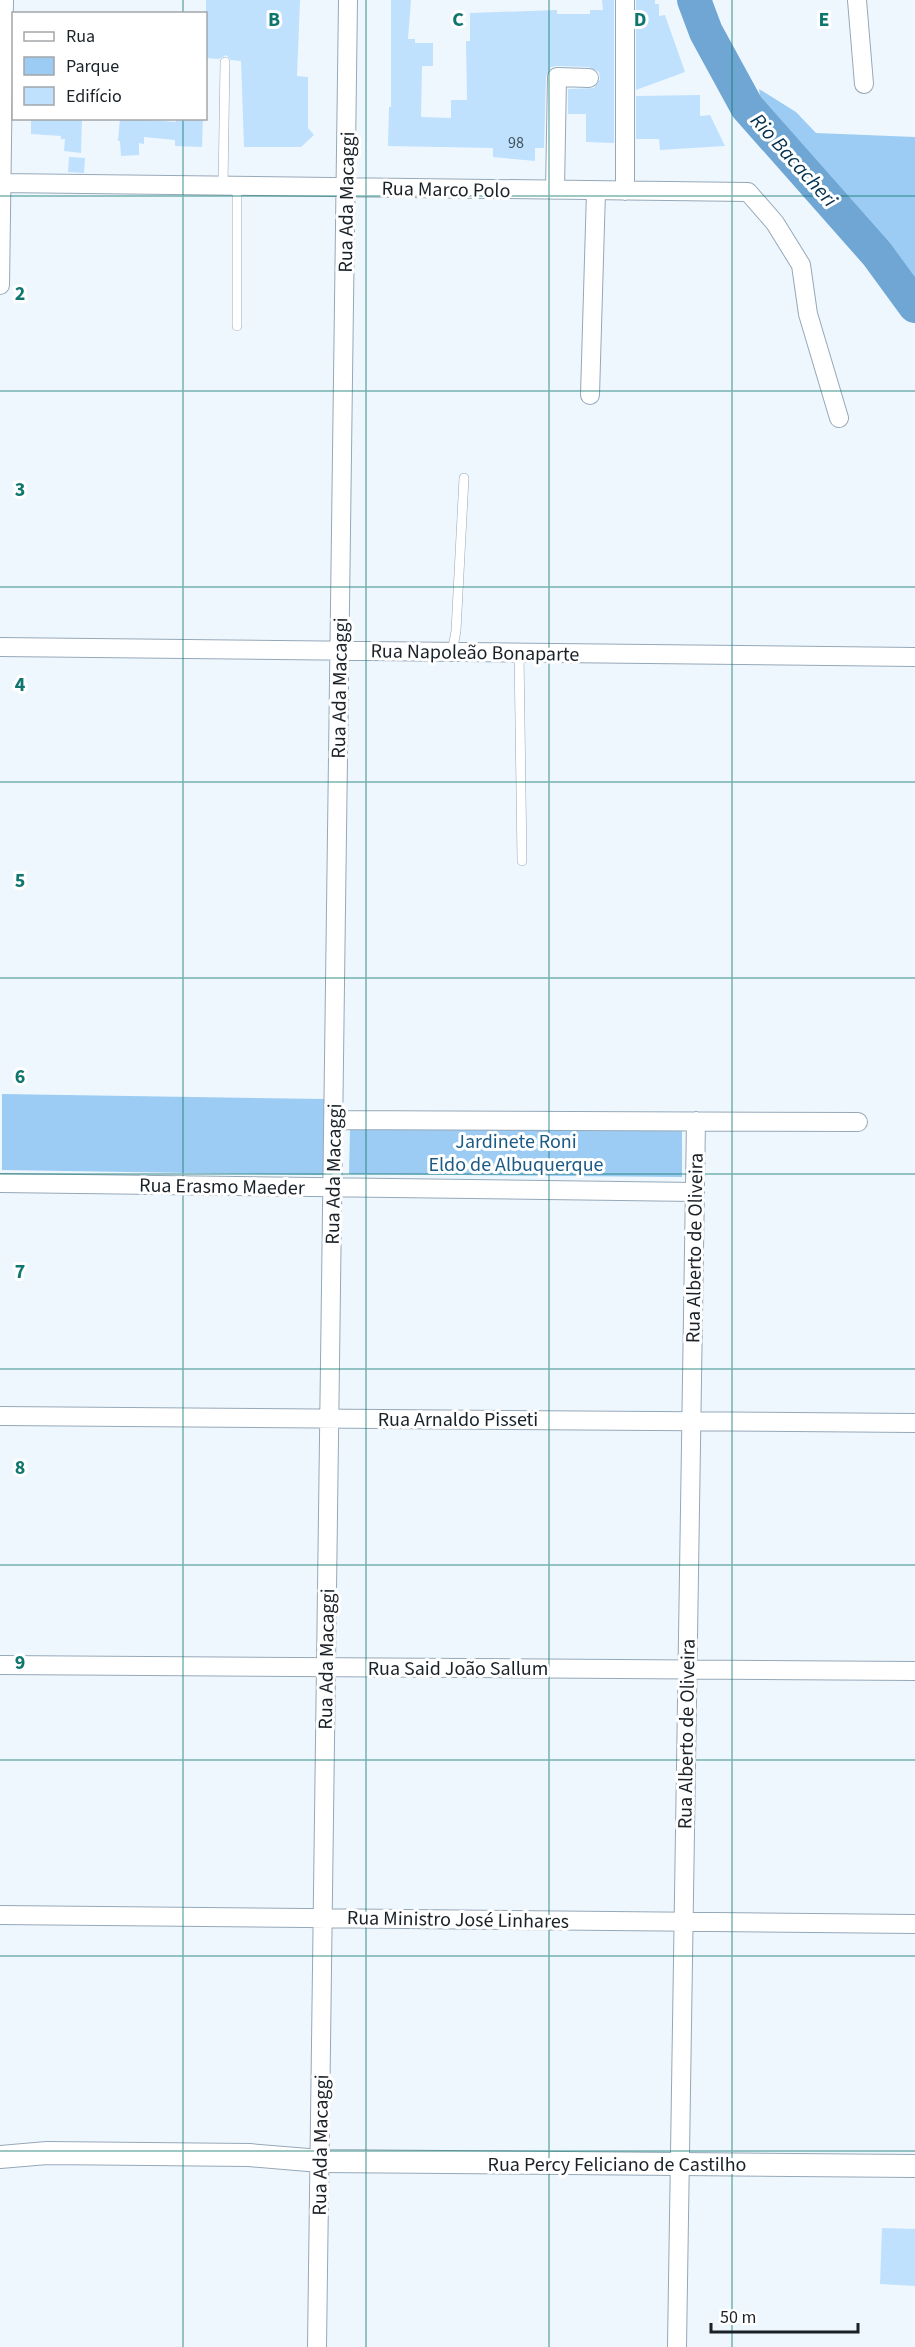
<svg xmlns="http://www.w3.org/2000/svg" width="915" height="2347" font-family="'Source Sans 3',sans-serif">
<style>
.green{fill:#9cccf3}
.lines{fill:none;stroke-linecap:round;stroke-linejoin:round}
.river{stroke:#6fa6d3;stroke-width:34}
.building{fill:#bfe1fd}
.service-casing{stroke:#95a8b8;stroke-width:10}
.minor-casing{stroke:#95a8b8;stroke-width:20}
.tertiary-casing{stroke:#95a8b8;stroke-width:24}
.service{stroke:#fff;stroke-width:9}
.minor{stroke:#fff;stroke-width:18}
.tertiary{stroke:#fff;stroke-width:22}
.grid{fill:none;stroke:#0f766e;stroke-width:1.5;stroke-opacity:0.55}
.labels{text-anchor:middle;stroke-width:6;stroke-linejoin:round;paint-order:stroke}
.number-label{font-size:16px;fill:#43515c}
.street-label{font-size:20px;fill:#1a2127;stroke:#fff}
.park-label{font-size:20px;fill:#1c5a86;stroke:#fff}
.water-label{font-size:21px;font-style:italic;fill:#03304e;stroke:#fff}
.grid-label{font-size:20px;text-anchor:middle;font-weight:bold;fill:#0f766e;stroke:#fff;stroke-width:6;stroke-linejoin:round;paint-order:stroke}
</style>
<rect width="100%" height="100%" fill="#eff7fe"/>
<path class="green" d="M759 89 796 112 816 133 915 137V306L895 263 763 116Z
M2 1094 324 1099 323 1175 2 1170Z
M350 1128 682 1131V1177L349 1174Z"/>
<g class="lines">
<path class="river" d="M694 0 706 32 747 107 877 254 915 306"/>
</g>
<path class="building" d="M206 0H300L297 76 308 77V128L314 135 301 147H244L241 61 231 60 226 55 219 59 206 58Z
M391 0H411L408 39H415V43H433V66H422L421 117 451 118V100H467L466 41H470V13L557 10V14H590V10H603L602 0H614V143L586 142V114H568V89L594 88 600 79 599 72 589 67 557 66 551 67 546 76 544 148H535V161L493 157V148L388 146 389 107H391Z
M636 0H655V4H659V16L665 15 685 72 636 90Z
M700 95V116L710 115 725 146 660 150 659 139H636V96Z
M31 118H82L81 153 64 151 65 139H61V136L31 134Z
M120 118 176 122V118H203L202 147 175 146V140L144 137V144L139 143V155L121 156 120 141H118Z
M69 157 85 158 84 173 68 172Z
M882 2228 915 2229V2286L880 2284Z"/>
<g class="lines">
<g class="service-casing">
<path id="service" d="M223 186 225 62
M237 186V326
M452 652 456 631 464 478
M519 652 522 861"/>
</g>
<g class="minor-casing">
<path id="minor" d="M625 0V191
M857 0 864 84
M0 183 748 192 775 223 801 265 808 314 839 418
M555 190 557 77 589 78
M0 285 4 0
M590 395 596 191
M0 647 915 657
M333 1120 858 1122
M0 1183 695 1192
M0 1416 915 1423
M0 1665 915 1671
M0 1915 915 1924
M317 2347 348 0
M677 2347 696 1121"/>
</g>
<g class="tertiary-casing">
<path id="tertiary" d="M0 2157 47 2153 249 2155 320 2161 915 2166"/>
</g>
<use href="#service" class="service"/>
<use href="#minor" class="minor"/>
<use href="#tertiary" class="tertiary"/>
</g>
<path class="grid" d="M183 0V14M366 0V2347M549 0V2347M732 0V2347M183 118V2347M0 196H915M0 391H915M0 587H915M0 782H915M0 978H915M0 1174H915M0 1369H915M0 1565H915M0 1760H915M0 1956H915M0 2151H915"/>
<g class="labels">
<g class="number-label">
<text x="516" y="148">98</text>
</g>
<g class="street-label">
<text transform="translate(446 189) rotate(1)" y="7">Rua Marco Polo</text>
<text transform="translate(346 202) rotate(-89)" y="7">Rua Ada Macaggi</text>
<text transform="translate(475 652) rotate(1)" y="7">Rua Napoleão Bonaparte</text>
<text transform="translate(339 688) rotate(-89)" y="7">Rua Ada Macaggi</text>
<text transform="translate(333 1174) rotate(-89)" y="7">Rua Ada Macaggi</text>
<text transform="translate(222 1186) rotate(1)" y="7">Rua Erasmo Maeder</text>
<text transform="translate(694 1248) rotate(-89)" y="7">Rua Alberto de Oliveira</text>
<text x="458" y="1426">Rua Arnaldo Pisseti</text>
<text transform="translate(326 1659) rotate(-89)" y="7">Rua Ada Macaggi</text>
<text x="458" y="1675">Rua Said João Sallum</text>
<text transform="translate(686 1734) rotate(-89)" y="7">Rua Alberto de Oliveira</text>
<text transform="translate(458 1919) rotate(1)" y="7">Rua Ministro José Linhares</text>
<text transform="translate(320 2145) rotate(-89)" y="7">Rua Ada Macaggi</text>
<text x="617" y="2171">Rua Percy Feliciano de Castilho</text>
</g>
<g class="park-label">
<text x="516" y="1148">Jardinete Roni<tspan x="516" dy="23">Eldo de Albuquerque</tspan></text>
</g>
<g class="water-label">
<text transform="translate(794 160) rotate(48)" y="7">Rio Bacacheri</text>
</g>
</g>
<g class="grid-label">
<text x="274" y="26">B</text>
<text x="458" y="26">C</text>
<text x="640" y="26">D</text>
<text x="824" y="26">E</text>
<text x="20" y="300">2</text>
<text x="20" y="496">3</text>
<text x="20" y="691">4</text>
<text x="20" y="887">5</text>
<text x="20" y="1083">6</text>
<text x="20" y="1278">7</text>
<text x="20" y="1474">8</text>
<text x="20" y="1669">9</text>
</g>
<rect x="12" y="12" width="195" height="108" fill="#ffffff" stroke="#a3a6a9" stroke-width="1.5"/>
<rect x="24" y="32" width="30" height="9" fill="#ffffff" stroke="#a3a6a9" stroke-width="1.5"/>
<text x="66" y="42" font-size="18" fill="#1a2127">Rua</text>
<rect x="24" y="57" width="30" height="18" fill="#9cccf3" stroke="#a3a6a9" stroke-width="1.5"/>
<text x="66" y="72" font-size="18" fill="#1a2127">Parque</text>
<rect x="24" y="87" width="30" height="18" fill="#bfe1fd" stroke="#a3a6a9" stroke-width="1.5"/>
<text x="66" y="102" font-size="18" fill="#1a2127">Edifício</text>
<path d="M711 2323v9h147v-9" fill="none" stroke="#1a2127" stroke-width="3"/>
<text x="720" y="2323" font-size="18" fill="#1a2127" stroke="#ffffff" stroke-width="4.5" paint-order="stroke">50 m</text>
</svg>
